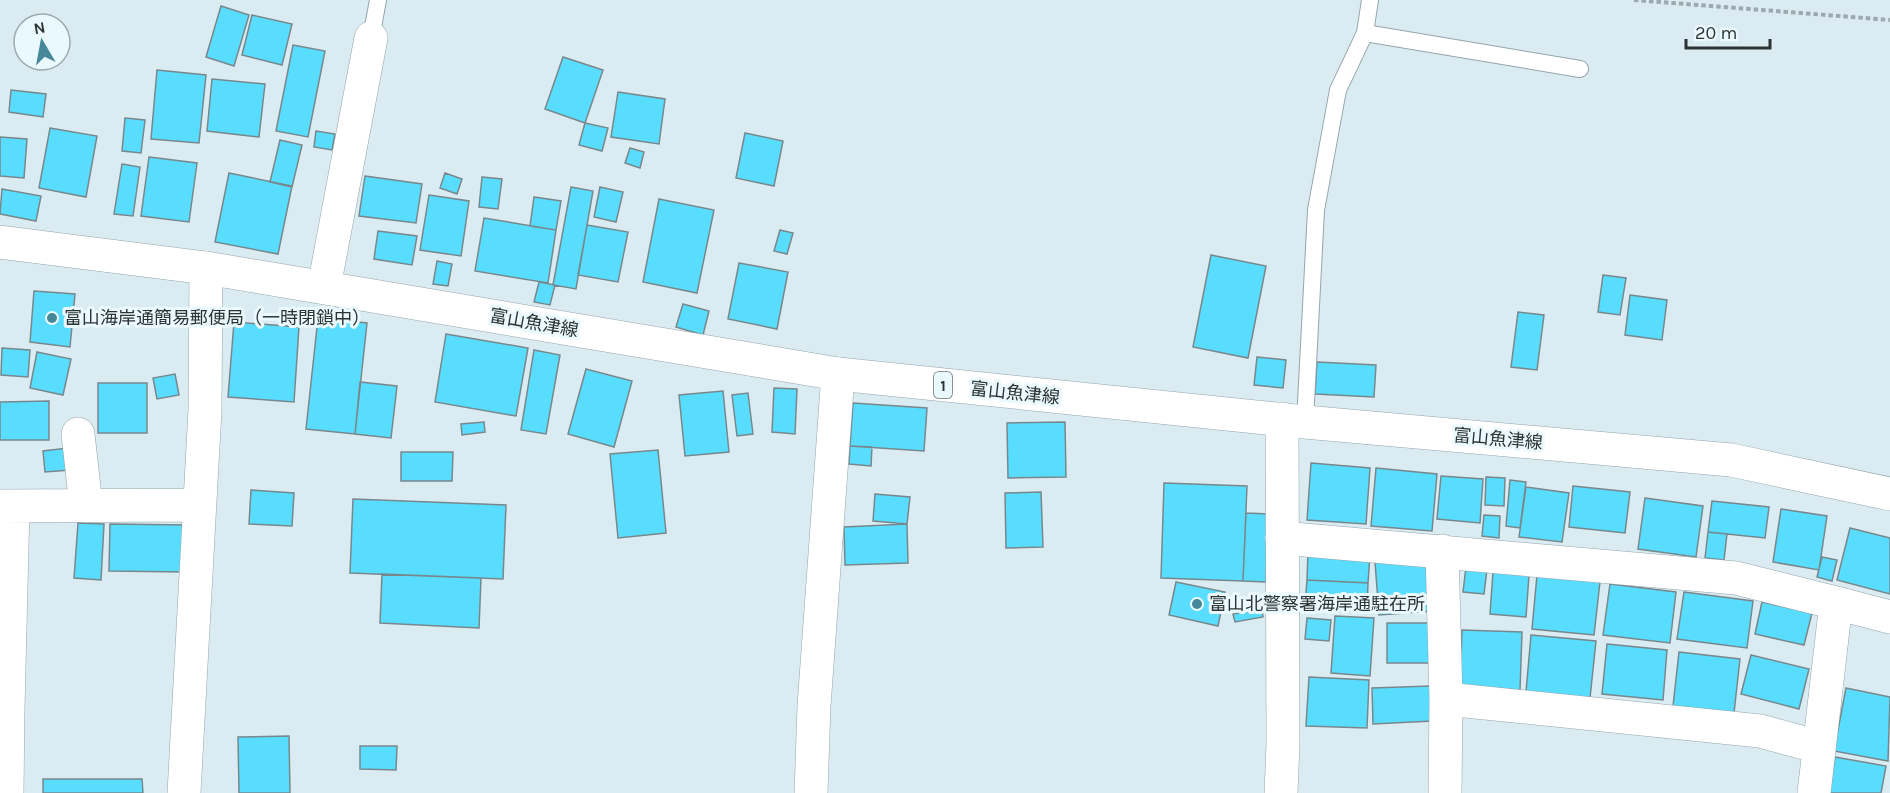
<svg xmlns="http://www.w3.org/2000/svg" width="1890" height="793" font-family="Karla,'Noto Sans JP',sans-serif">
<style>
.building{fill:#59ddfe;stroke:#77888d;stroke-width:1.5}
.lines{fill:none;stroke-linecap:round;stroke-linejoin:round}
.lane-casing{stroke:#94a5ab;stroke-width:18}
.street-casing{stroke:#94a5ab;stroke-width:34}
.secondary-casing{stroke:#94a5ab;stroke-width:34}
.primary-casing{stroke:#94a5ab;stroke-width:34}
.path{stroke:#9caaaf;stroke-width:4;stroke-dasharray:4.5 3;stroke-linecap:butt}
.lane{stroke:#fff;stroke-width:16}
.street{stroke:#fff;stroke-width:33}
.secondary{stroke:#fff;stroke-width:33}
.primary{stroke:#fff;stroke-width:33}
.poi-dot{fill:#468799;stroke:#eaf9fd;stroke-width:2}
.labels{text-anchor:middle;stroke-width:6;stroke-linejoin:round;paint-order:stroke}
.shield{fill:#eaf9fd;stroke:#656e71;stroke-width:1.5}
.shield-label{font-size:16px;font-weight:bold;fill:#2c3335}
.poi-label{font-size:18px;fill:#2c3335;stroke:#eaf9fd;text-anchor:start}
.street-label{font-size:18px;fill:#2c3335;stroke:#eaf9fd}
</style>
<rect width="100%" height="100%" fill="#daecf2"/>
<path class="building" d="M221 6 249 15 234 66 206 57Z
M252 15 292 24 282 65 242 55Z
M293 45 325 51 308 137 276 131Z
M563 57 603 70 585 123 545 109Z
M157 70 206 75 199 143 151 139Z
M212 79 265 84 259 137 207 131Z
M11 90 46 94 43 117 9 112Z
M618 92 665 99 659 144 611 137Z
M125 118 145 120 141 153 122 151Z
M585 123 608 128 602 151 579 145Z
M50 128 97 136 86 197 39 188Z
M316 131 335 134 332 150 314 147Z
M745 133 783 141 774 186 736 178Z
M0 137 27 139 24 178 0 176Z
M280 140 302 145 292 187 270 182Z
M630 148 644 152 640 168 625 163Z
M149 157 197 163 189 222 141 216Z
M122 164 140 167 133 216 114 214Z
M229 173 292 186 278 254 215 242Z
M445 173 462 179 457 194 440 188Z
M365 176 422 184 416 223 359 216Z
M482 177 502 179 498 209 479 207Z
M571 187 593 191 576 289 553 285Z
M600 187 623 192 616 222 594 217Z
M2 189 41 196 36 221 0 214Z
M429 195 469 201 461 256 420 250Z
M534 197 561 201 556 230 530 226Z
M659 199 714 210 697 293 643 282Z
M484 218 556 230 548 283 475 271Z
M587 225 628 232 618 282 578 275Z
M780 230 793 233 787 254 774 251Z
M378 231 417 236 412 265 374 259Z
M1211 255 1266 266 1248 358 1193 347Z
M437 261 452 264 448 286 433 284Z
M739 263 788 272 777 329 728 319Z
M1603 275 1626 278 1620 315 1598 312Z
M539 282 555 285 550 305 534 302Z
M34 291 75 294 70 347 30 342Z
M1630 295 1667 300 1662 340 1625 335Z
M683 304 709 311 703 335 676 327Z
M1518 312 1544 315 1537 370 1511 367Z
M318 318 367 323 355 434 306 429Z
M234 322 299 327 294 402 228 397Z
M446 334 528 348 516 416 435 402Z
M2 348 30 350 28 377 1 375Z
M534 350 560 355 546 434 521 430Z
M37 352 71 359 63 395 30 388Z
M1257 357 1286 360 1283 388 1254 385Z
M1317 362 1376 365 1374 397 1315 394Z
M586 369 632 381 614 447 568 434Z
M175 374 179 395 157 399 153 378Z
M360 382 397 386 391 438 355 434Z
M98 383H147V433H98Z
M774 388 797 389 795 434 772 432Z
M723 391 729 452 685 456 679 395Z
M748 393 753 434 737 436 732 395Z
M49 401V440H0V402Z
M853 403 927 408 924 451 850 446Z
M484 422 485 432 462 435 461 424Z
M1065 422 1066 477 1008 478 1007 423Z
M850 446 872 447 871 466 849 464Z
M68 448 70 470 45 472 43 451Z
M658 450 666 533 618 538 610 454Z
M401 452H453L452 481H401Z
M1311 463 1370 468 1366 524 1307 520Z
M1376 468 1437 474 1432 531 1371 526Z
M1441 476 1483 479 1480 523 1437 519Z
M1486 477 1505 478 1504 506 1485 505Z
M1510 480 1526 482 1520 528 1506 526Z
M1164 483 1247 486 1243 581 1161 578Z
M1573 486 1630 492 1625 533 1569 527Z
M1526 487 1569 493 1562 542 1519 537Z
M251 490 294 493 292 526 249 524Z
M1041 492 1043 547 1006 548 1005 493Z
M875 494 910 497 907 524 873 521Z
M1645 498 1703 506 1696 557 1638 549Z
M353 499 506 505 503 579 350 573Z
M1712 501 1769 507 1765 538 1708 532Z
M1781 509 1827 516 1819 570 1773 562Z
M1246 513 1269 514 1266 582 1243 581Z
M1484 515 1500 516 1499 538 1482 536Z
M78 523 104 524 101 580 74 578Z
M110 524 187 525 186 572 109 571Z
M907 524 908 563 845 565 844 527Z
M1850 528 1890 538V594L1837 580Z
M1708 532 1727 534 1724 560 1705 558Z
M1308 552 1370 555 1368 583 1307 580Z
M1822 557 1837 560 1832 581 1817 577Z
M1430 558 1433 611 1379 615 1375 562Z
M1466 567 1487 569 1484 594 1463 592Z
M1493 572 1529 575 1526 617 1490 614Z
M382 574 481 578 479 628 380 623Z
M1537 575 1600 582 1594 635 1532 629Z
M1307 580 1368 583 1367 609 1305 606Z
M1176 582 1225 592 1218 626 1169 615Z
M1610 584 1676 592 1670 643 1603 635Z
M1684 592 1753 601 1747 648 1677 639Z
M1762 602 1812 613 1804 645 1755 634Z
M1262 609 1263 617 1235 622 1233 614Z
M1335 616 1374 618 1370 676 1331 673Z
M1307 618 1331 620 1329 641 1305 639Z
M1387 623H1430V663H1387Z
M1462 630 1522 632 1520 690 1460 687Z
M1531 635 1596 641 1590 698 1526 692Z
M1607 644 1667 650 1663 700 1602 694Z
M1679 652 1740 659 1734 713 1673 706Z
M1751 655 1809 669 1799 709 1741 694Z
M1309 677 1369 680 1367 728 1306 726Z
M1430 686 1432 721 1373 724 1372 688Z
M1846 688 1890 697 1888 761 1834 751Z
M289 736 290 793H239L238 737Z
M360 746H397L396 770 360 769Z
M1835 757 1886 766 1881 793H1829Z
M43 779H142L143 793H43Z"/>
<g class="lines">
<g class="lane-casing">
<path id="lane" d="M1365 33 1580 69
M371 38 378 0
M1305 422 1316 210 1338 90 1365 33 1370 0"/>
</g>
<g class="street-casing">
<path id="street" d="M324 287 371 38
M78 434 86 506
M0 506 200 505
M1282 538 1736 578 1836 603 1814 793
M1442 551 1446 699
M1836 603 1890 617
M0 709H8L7 793
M8 709 13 507
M184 793 205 410 206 268
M811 793 814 706 838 374
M1445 793 1446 699 1760 731 1819 747"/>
</g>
<g class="secondary-casing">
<path id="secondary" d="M1281 793 1283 744 1282 419"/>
</g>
<g class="primary-casing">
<path id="primary" d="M0 242 206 268 838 374 1305 422 1731 460 1890 494"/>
</g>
<path class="path" d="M1634 0 1890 20"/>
<use href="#lane" class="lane"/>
<use href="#street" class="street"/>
<use href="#secondary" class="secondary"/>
<use href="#primary" class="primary"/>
</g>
<g class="poi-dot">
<circle cx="52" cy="318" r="6"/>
<circle cx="1197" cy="604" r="6"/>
</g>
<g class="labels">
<rect class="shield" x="934" y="372" width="18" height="26" rx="4.5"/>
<g class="shield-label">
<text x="943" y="391">1</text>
</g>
<g class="poi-label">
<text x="64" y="324">富山海岸通簡易郵便局（一時閉鎖中）</text>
<text x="1209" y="610">富山北警察署海岸通駐在所</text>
</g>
<g class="street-label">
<text transform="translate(534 323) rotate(10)" y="6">富山魚津線</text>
<text transform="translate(1015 393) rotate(6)" y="6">富山魚津線</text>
<text transform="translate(1498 439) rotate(5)" y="6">富山魚津線</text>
</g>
</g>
<g transform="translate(42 42) rotate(350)"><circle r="28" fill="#eaf9fd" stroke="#9eaaad" stroke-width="1.5"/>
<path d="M0-4.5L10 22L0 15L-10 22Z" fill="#468799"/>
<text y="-9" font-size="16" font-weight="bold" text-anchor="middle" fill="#2c3335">N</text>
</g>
<path d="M1686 39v9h84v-9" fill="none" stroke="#2c3335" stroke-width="3"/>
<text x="1695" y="39" font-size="18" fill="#2c3335" stroke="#eaf9fd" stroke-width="4.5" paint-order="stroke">20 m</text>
</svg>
